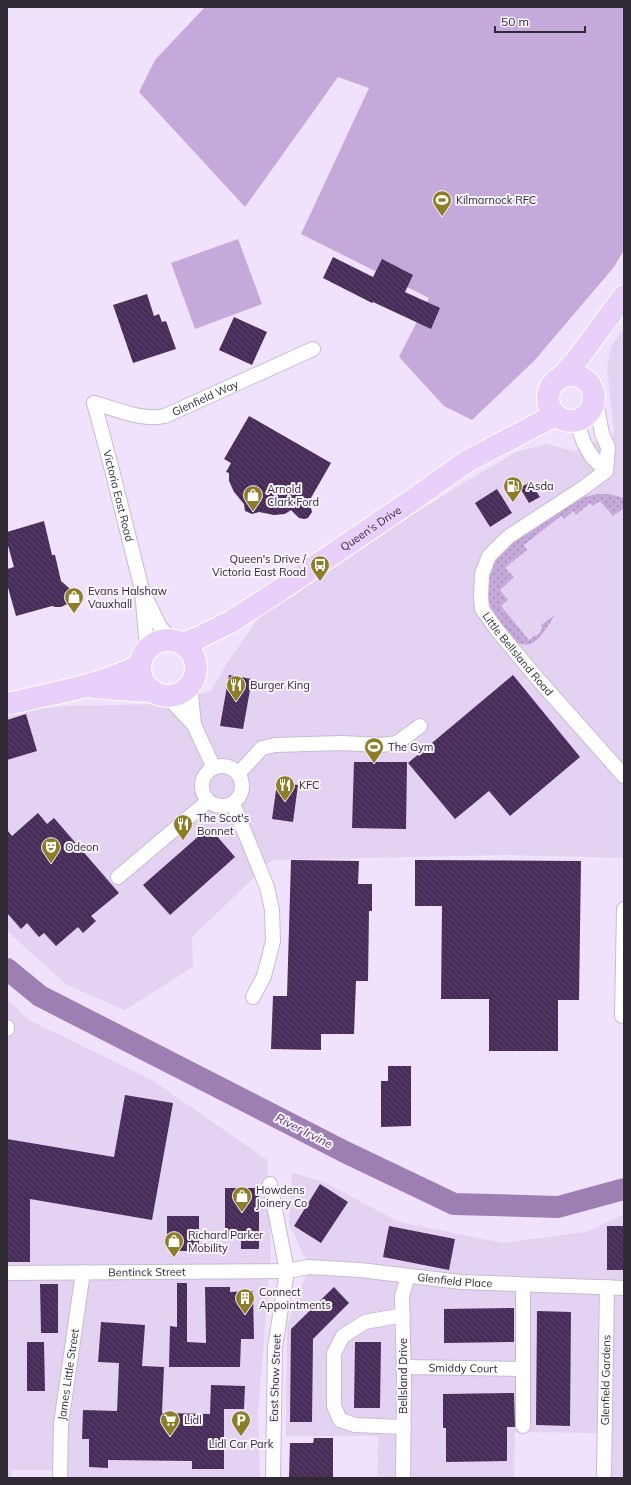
<svg xmlns="http://www.w3.org/2000/svg" width="631" height="1485" font-family="Mulish,sans-serif">
<style>
.built{fill:#e3d2f1}
.grass{fill:url(#grass-dots)}
.park{fill:#c5a9db}
.lines{fill:none;stroke-linecap:round;stroke-linejoin:round}
.river{stroke:#9d7fb4;stroke-width:22}
.building{fill:url(#building-back-hatch)}
.minor-casing{stroke:#c8bad3;stroke-width:16}
.primary-casing{stroke:#fff;stroke-width:24}
.minor{stroke:#fff;stroke-width:14}
.primary{stroke:#e8d0fb;stroke-width:22}
.labels{text-anchor:middle;stroke-width:4;stroke-linejoin:round;paint-order:stroke}
.poi-label{font-size:11px;fill:#2f2a33;stroke:#f9f3fe;text-anchor:start}
.street-label{font-size:11px;fill:#2f2a33;stroke:#f9f3fe}
.water-label{font-size:12px;font-style:italic;fill:#593173;stroke:#f9f3fe}
</style>
<defs>
<pattern id="grass-dots" width="8" height="8" patternUnits="userSpaceOnUse"><rect width="8" height="8" fill="#c5a9db"/><path d="M2 2h.1M6 6h.1" fill="none" stroke="#a08ab2" stroke-width="1.8" stroke-linecap="round"/></pattern>
<pattern id="building-back-hatch" width="6" height="6" patternUnits="userSpaceOnUse"><rect width="6" height="6" fill="#482d5b"/><path d="M-1 5l2 2M0 0l6 6M5-1l2 2" fill="none" stroke="#5a436a"/></pattern>
</defs>
<rect width="100%" height="100%" fill="#f0e2fc"/>
<path class="built" d="M624 328V858L503 855 272 860 192 937 193 967 125 1010 67 985 7 931V711L66 706 163 704 211 691 226 665 268 604 480 473 517 452 546 444 574 451 614 434 607 368 611 346Z
M7 999 29 1020 152 1080 267 1160 271 1252 258 1414 260 1478H62L60 1470H12L11 1478H7Z
M292 1173 322 1181 399 1222 503 1243 586 1232 624 1214V1478H598V1433L515 1432 514 1478H377L378 1436H286L287 1325 309 1267 289 1223Z"/>
<path class="grass" d="M597 494H609L624 498V508L613 516 600 501 593 506 590 503 576 515 573 511 564 519 561 516 524 545 527 550 505 568 514 577 500 590 508 600 501 606 529 640 536 635 537 636 542 629 541 625 555 615C546 628 535 653 516 642 509 634 500 625 495 616 481 592 487 564 507 546 515 539 526 533 535 527 554 513 574 498 597 494Z"/>
<path class="park" d="M205 7H624V250L614 267 534 361 472 420 444 406 399 357 429 298 301 234 369 88 338 77 245 207 139 92 155 60Z
M238 239 262 304 195 329 171 263Z"/>
<g class="lines">
<path class="river" d="M7 969 40 996 345 1152 454 1204 558 1207 624 1189"/>
</g>
<path class="building" d="M333 257 373 277 382 259 413 275 405 292 440 308 431 329 373 302 372 303 323 278Z
M147 294 154 316 159 314 162 322 166 321 176 349 133 363 113 305Z
M234 317 267 332 252 365 219 350Z
M249 416 331 463 308 503 311 508 312 512 308 518 304 519 299 518 291 510 285 514 274 515 259 512 252 514 245 511 244 504 234 492 229 481V473L226 472 231 463 224 459Z
M530 482 540 497 529 503 520 488Z
M497 489 512 513 490 527 475 503Z
M44 521 52 555H55L61 581 69 588 71 593 70 599 67 604 61 607H55L52 606 16 616 7 584V569L14 567 7 542V532Z
M229 675 252 679 243 729 220 726Z
M513 675 580 757 510 816 489 791 455 819 408 763Z
M26 714 37 751 7 760V720Z
M354 762H407L406 829 352 828Z
M277 783 298 785 293 822 272 819Z
M38 813 47 824 54 818 119 893 91 916 96 921 83 933 78 927 56 946 44 933 39 937 27 923 21 929 7 913V830L12 836Z
M209 827 235 857 170 915 143 885Z
M291 860 359 861 358 884H372V911H369L368 981H356L354 1034H321V1050L271 1049 273 996H287Z
M415 860 581 861 579 1000H558V1051H489V999H441L442 906H415Z
M388 1066H411V1126L381 1127V1081H388Z
M125 1095 173 1103 152 1220 30 1199V1262H7V1139L114 1157Z
M320 1184 348 1202 321 1243 294 1226Z
M225 1188H259V1249H241V1238H225Z
M167 1216H199V1251H178V1234H167Z
M389 1226 455 1239 449 1270 383 1257Z
M607 1226H624V1270H607Z
M177 1283H187V1342L206 1343 205 1287H230V1292L253 1291 254 1339H241L240 1367H169L170 1326 177 1327Z
M40 1284H58V1333H41Z
M334 1287 349 1303 313 1339 312 1422H290L291 1329Z
M514 1308V1342L444 1343V1309Z
M537 1311 571 1312 570 1426 536 1425Z
M101 1322 145 1325 142 1366 164 1367 162 1413 210 1414 211 1385 245 1386 244 1409H224V1469H192V1461L108 1460V1468L89 1467V1439H82L83 1410 117 1411 119 1363 98 1362Z
M27 1342H44L45 1391H27Z
M355 1342H381L380 1408H354Z
M514 1393 515 1427H507V1461L446 1462V1428H443V1394Z
M314 1438H333V1478H289L290 1443H313Z"/>
<g class="lines">
<g class="minor-casing">
<g id="minor">
<path d="M595 397 602 434 608 447 606 471"/>
<path id="s1" d="M94 403C117 409 141 421 165 416L313 349"/>
<path id="s2" d="M94 403 111 466 142 590"/>
<path d="M576 421 584 443 592 457 606 471"/>
<path id="s3" d="M606 471 583 488 508 537 489 556 482 574 481 596 482 609 497 630 537 678 624 776"/>
<path d="M147 649 142 590 160 627 172 640"/>
<path d="M190 684 194 725"/>
<path d="M166 695 194 725 214 768"/>
<circle cx="222" cy="786" r="20"/>
<path d="M238 774 262 748 275 745 342 743 381 745 397 743 420 726"/>
<path d="M233 804 267 887 272 910 273 941 264 976 253 997"/>
<path d="M118 877 208 801"/>
<path d="M622 1016 624 909"/>
<path d="M7 1027V1029"/>
<path d="M270 1184 287 1271 275 1347 273 1478"/>
<path id="s4" d="M7 1273 287 1271 309 1267 360 1270 461 1282 624 1288"/>
<path d="M523 1285V1426"/>
<path d="M403 1315 365 1322 343 1336 334 1353V1406L340 1420 355 1425 404 1427"/>
<path id="s5" d="M404 1367 523 1369"/>
<path id="s6" d="M604 1473 607 1287"/>
<path id="s7" d="M60 1478 61 1424 83 1272"/>
<path d="M403 1478 404 1380 402 1296 408 1276"/>
</g>
</g>
<g class="primary-casing">
<g id="primary">
<circle cx="571" cy="398" r="23"/>
<path d="M561 377 576 361 624 296"/>
<circle cx="168" cy="668" r="28"/>
<path id="s8" d="M183 644 198 638 232 621 280 590 411 501 466 462 555 415"/>
<path d="M94 687 131 690 153 691"/>
<path d="M7 704C53 693 98 687 140 665"/>
</g>
</g>
<use href="#minor" class="minor"/>
<use href="#primary" class="primary"/>
</g>
<defs>
<g id="stadium-pin" transform="scale(1)"><path d="M0 17L-7.5 6A9.5 9.5 0 1 1 7.5 6Z" fill="#8c7e24" stroke="#f9f3fe"/><path d="M0-5a6.5 5 0 1 0 0 10a6.5 5 0 1 0 0-10ZM-3.5-1.8h7v3.6h-7Z" fill="#fff"/></g>
<g id="fuel-pin" transform="scale(1)"><path d="M0 17L-7.5 6A9.5 9.5 0 1 1 7.5 6Z" fill="#8c7e24" stroke="#f9f3fe"/><path d="M-5.5-6h7V0h2V4h1.3V-2.5L3-4.5l.8-.8L6-3V5H2.5V1h-1V6h-7ZM-4.2-4.7v3.2H.2V-4.7Z" fill="#fff"/></g>
<g id="shop-pin" transform="scale(1)"><path d="M0 17L-7.5 6A9.5 9.5 0 1 1 7.5 6Z" fill="#8c7e24" stroke="#f9f3fe"/><path d="M-5-2.5h2.3a2.7 3.5 0 0 1 5.4 0H5L5.5 6h-11ZM-1.5-2.5h3a1.5 2.3 0 0 0-3 0Z" fill="#fff"/></g>
<g id="bus-pin" transform="scale(1)"><path d="M0 17L-7.5 6A9.5 9.5 0 1 1 7.5 6Z" fill="#8c7e24" stroke="#f9f3fe"/><path d="M-5-6H5V4H4V6H2V4H-2V6H-4V4H-5ZM-3.5-4V0h7V-4ZM-3.5 1.2v1.5H-2V1.2ZM2 1.2v1.5H3.5V1.2Z" fill="#fff"/></g>
<g id="restaurant-pin" transform="scale(1)"><path d="M0 17L-7.5 6A9.5 9.5 0 1 1 7.5 6Z" fill="#8c7e24" stroke="#f9f3fe"/><path d="M-5-6h1v4h1v-4h1v4h1v-4h1v5L-1.5 .5V6h-2V.5L-5-1ZM5-6V6H3V1.5H1.5Q1.5-4 5-6Z" fill="#fff"/></g>
<g id="theatre-pin" transform="scale(1)"><path d="M0 17L-7.5 6A9.5 9.5 0 1 1 7.5 6Z" fill="#8c7e24" stroke="#f9f3fe"/><path d="M-5-5.5Q0-4 5-5.5V0Q5 5 0 6Q-5 5-5 0ZM-3.3-2.5H-1v1.5H-3.3ZM1-2.5H3.3v1.5H1ZM-2.8 1Q0 5.5 2.8 1Z" fill="#fff"/></g>
<g id="building-pin" transform="scale(1)"><path d="M0 17L-7.5 6A9.5 9.5 0 1 1 7.5 6Z" fill="#8c7e24" stroke="#f9f3fe"/><path d="M-4-6H4V6H1V3H-1V6H-4ZM-2.5-4.3h1.7v1.8h-1.7ZM.8-4.3h1.7v1.8H.8ZM-2.5-1h1.7V.8h-1.7ZM.8-1h1.7V.8H.8Z" fill="#fff"/></g>
<g id="supermarket-pin" transform="scale(1)"><path d="M0 17L-7.5 6A9.5 9.5 0 1 1 7.5 6Z" fill="#8c7e24" stroke="#f9f3fe"/><path d="M-6-5.5h2.5l.6 2H6L4.5 2H-2.5L-4.4-4H-6ZM-1.5 3.2a1.3 1.3 0 1 0 .1 0ZM3 3.2a1.3 1.3 0 1 0 .1 0Z" fill="#fff"/></g>
<g id="parking-pin" transform="scale(1)"><path d="M0 17L-7.5 6A9.5 9.5 0 1 1 7.5 6Z" fill="#8c7e24" stroke="#f9f3fe"/><path d="M-3.5-5.5H1a3.5 3.5 0 0 1 0 7H-1V5.5H-3.5ZM-1-3.4V-.6H.8a1.4 1.4 0 0 0 0-2.8Z" fill="#fff"/></g>
</defs>
<g fill-rule="evenodd">
<use href="#stadium-pin" x="442" y="200"/>
<use href="#fuel-pin" x="513" y="486"/>
<use href="#shop-pin" x="253" y="495"/>
<use href="#bus-pin" x="320" y="565"/>
<use href="#shop-pin" x="74" y="597"/>
<use href="#restaurant-pin" x="236" y="685"/>
<use href="#stadium-pin" x="374" y="747"/>
<use href="#restaurant-pin" x="285" y="785"/>
<use href="#restaurant-pin" x="183" y="824"/>
<use href="#theatre-pin" x="51" y="847"/>
<use href="#shop-pin" x="242" y="1196"/>
<use href="#shop-pin" x="174" y="1241"/>
<use href="#building-pin" x="245" y="1298"/>
<use href="#supermarket-pin" x="170" y="1420"/>
<use href="#parking-pin" x="241" y="1420"/>
</g>
<g class="labels">
<g class="poi-label">
<text x="456" y="204">Kilmarnock RFC</text>
<text x="527" y="490">Asda</text>
<text x="267" y="493">Arnold<tspan x="267" dy="13">Clark Ford</tspan></text>
<text x="306" y="563" text-anchor="end">Queen's Drive /<tspan x="306" dy="13">Victoria East Road</tspan></text>
<text x="88" y="595">Evans Halshaw<tspan x="88" dy="13">Vauxhall</tspan></text>
<text x="250" y="689">Burger King</text>
<text x="388" y="751">The Gym</text>
<text x="299" y="789">KFC</text>
<text x="197" y="822">The Scot's<tspan x="197" dy="13">Bonnet</tspan></text>
<text x="65" y="851">Odeon</text>
<text x="256" y="1194">Howdens<tspan x="256" dy="13">Joinery Co</tspan></text>
<text x="188" y="1239">Richard Parker<tspan x="188" dy="13">Mobility</tspan></text>
<text x="259" y="1296">Connect<tspan x="259" dy="13">Appointments</tspan></text>
<text x="184" y="1424">Lidl</text>
<text x="241" y="1448" text-anchor="middle">Lidl Car Park</text>
</g>
<g class="street-label">
<text dy="4" stroke="none"><textPath href="#s1" startOffset="117">Glenfield Way</textPath></text>
<text dy="4" stroke="none"><textPath href="#s2" startOffset="96">Victoria East Road</textPath></text>
<text dy="4" stroke="none"><textPath href="#s8" startOffset="221">Queen's Drive</textPath></text>
<text dy="4" stroke="none"><textPath href="#s3" startOffset="257">Little Bellsland Road</textPath></text>
<text dy="4" stroke="none"><textPath href="#s4" startOffset="140">Bentinck Street</textPath></text>
<text dy="4" stroke="none"><textPath href="#s4" startOffset="449">Glenfield Place</textPath></text>
<text dy="4" stroke="none"><textPath href="#s5" startOffset="59">Smiddy Court</textPath></text>
<text dy="4" stroke="none"><textPath href="#s7" startOffset="104">James Little Street</textPath></text>
<text transform="translate(403 1376) rotate(-90)" y="4">Bellsland Drive</text>
<text transform="translate(275 1378) rotate(-88)" y="4">East Shaw Street</text>
<text dy="4" stroke="none"><textPath href="#s6" startOffset="93">Glenfield Gardens</textPath></text>
</g>
<g class="water-label">
<text transform="translate(304 1131) rotate(27)" y="4">River Irvine</text>
</g>
</g>
<rect width="631" height="1485" fill="none" stroke="#2f2a33" stroke-width="16"/>
<path d="M495 26v6h90v-6" fill="none" stroke="#2f2a33" stroke-width="2"/>
<text x="501" y="26" font-size="12" fill="#2f2a33" stroke="#f9f3fe" stroke-width="3" paint-order="stroke">50 m</text>
</svg>
